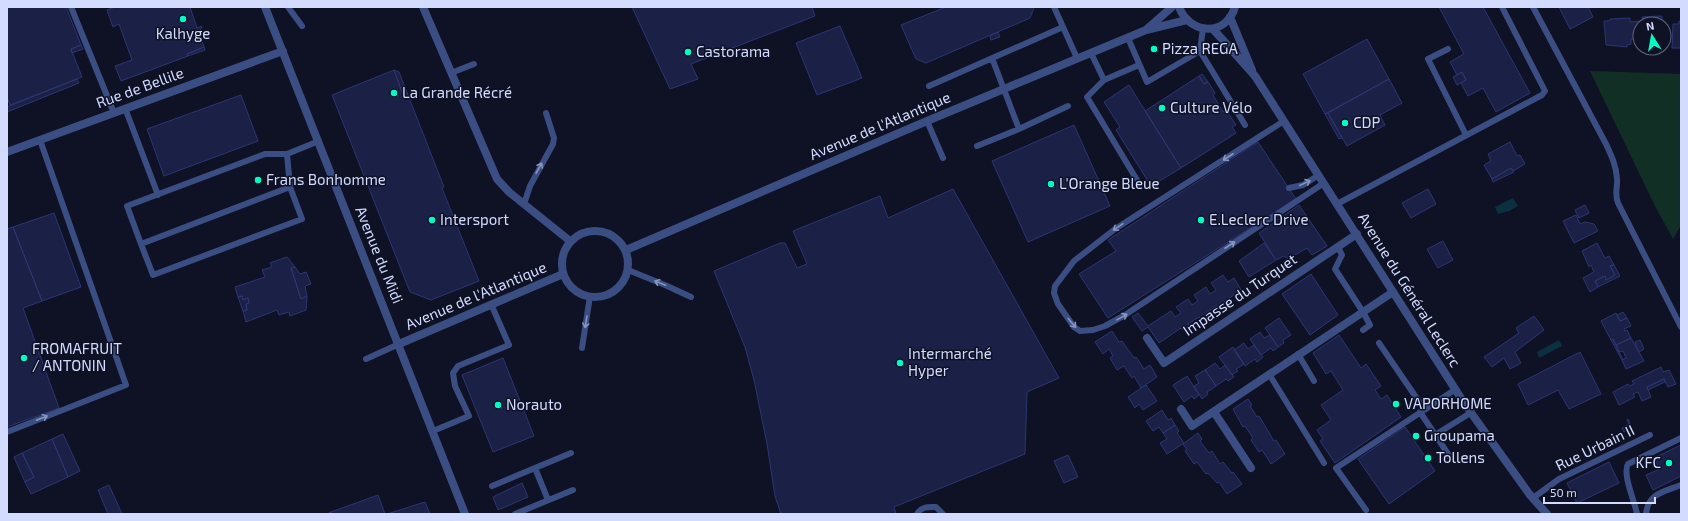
<svg xmlns="http://www.w3.org/2000/svg" width="1688" height="521" font-family="'Exo 2',sans-serif">
<style>
.green{fill:#122f25}
.water{fill:#0a3042}
.building{fill:#1b2046;stroke:#2d3572}
.lines{fill:none;stroke-linecap:round;stroke-linejoin:round}
.service{stroke:#3a4e83;stroke-width:6}
.minor{stroke:#3a4e83;stroke-width:8}
.tertiary{stroke:#3a4e83;stroke-width:8}
.oneway{stroke:#8695c1}
.poi-dot{fill:#02fcc7;stroke:#0f1225;stroke-width:1.5}
.labels{text-anchor:middle;stroke-width:3;stroke-linejoin:round;paint-order:stroke}
.poi-label{font-size:15px;fill:#d3dcff;stroke:#0f1225;text-anchor:start}
.street-label{font-size:15px;fill:#d3dcff;stroke:#0f1225}
</style>
<rect width="100%" height="100%" fill="#0f1225"/>
<path class="green" d="M1590 71 1681 74V225L1673 239 1654 204Z"/>
<path class="water" d="M1513 198 1518 206 1509 211 1498 214 1495 207Z
M1559 340 1562 346 1539 358 1537 352Z"/>
<path class="building" d="M7 7H66L81 45 71 49 82 77 10 105 7 97Z
M115 7H190L197 28 202 26 199 33 204 47 187 54 188 56 121 81 115 66 132 60 119 24 113 27 107 10Z
M632 7H812L815 16 691 64 698 79 670 89Z
M946 7H1033L1034 8 1030 18 926 63 916 59 901 25Z
M1439 7H1483L1530 93 1496 112 1483 88 1468 96 1461 83 1466 80 1462 72 1457 75 1450 62 1464 54Z
M1559 7H1588L1593 17 1570 29Z
M1662 16V24H1640V44H1637V39H1631V44L1627 45V47L1606 45 1604 21H1609L1610 19 1630 18V22L1643 21 1642 17Z
M1679 21H1681V48H1672L1673 24H1679Z
M840 26 862 78 817 95 796 43Z
M998 32 1000 37 991 40 990 36Z
M1367 39 1389 79 1325 114 1303 74Z
M81 45 83 49 72 53 71 49Z
M204 47 205 50 188 56 187 54Z
M394 70 402 92 406 90 444 187 442 188 479 281 431 300 410 292 332 95Z
M394 70 399 72 406 90 402 92Z
M1462 72 1466 80 1457 85 1453 77Z
M1202 74 1208 82 1204 84 1199 76Z
M1199 76 1204 84 1208 82 1215 93 1213 95 1223 112 1226 110 1236 125 1232 127 1236 133 1181 168 1145 111Z
M77 79 79 83 7 112V107Z
M1389 79 1402 103 1380 115 1385 125 1347 146 1328 113Z
M1129 85 1181 168 1151 186 1116 130 1120 127 1104 102Z
M241 95 258 141 164 176 147 129Z
M1328 113 1342 138 1339 139 1325 114Z
M1074 125 1110 206 1028 242 992 161Z
M1258 142 1296 199 1108 318 1079 274 1116 251 1108 240Z
M1510 142 1517 156 1520 155 1525 164 1513 171 1511 168 1492 179 1484 165 1491 161 1488 154Z
M1511 168 1514 172 1493 182 1492 179Z
M953 189 1059 378 1027 392 1025 454 894 507 896 514H781L775 496 767 444 754 380 745 347 714 271 780 243H785L797 268 807 264 793 231 880 196 888 218Z
M1428 189 1436 204 1411 218 1402 203Z
M1299 205 1327 246 1312 255 1307 248 1288 259 1284 256 1276 260 1259 233Z
M1585 205 1589 213 1579 218 1575 210Z
M54 213 81 287 42 301 13 227Z
M1576 215 1580 224 1585 222 1594 224 1598 231 1574 243 1563 221Z
M13 227 42 301 23 308 59 408 7 427V229Z
M1443 241 1453 260 1438 268 1427 249Z
M1264 243 1276 260 1249 277 1239 261Z
M1597 243 1605 258 1609 256 1614 265 1610 266 1615 275 1606 280 1605 276 1595 281 1598 287 1590 292 1583 278 1594 272 1591 265 1589 267 1582 251Z
M287 257 295 267 291 268 301 299 307 296 306 310 290 316 289 312 279 315 277 310 246 322 243 311 247 310 246 304 249 303 248 298 243 300 242 296 238 297 235 287 265 277 262 270 272 267 270 263Z
M1614 265 1620 276 1598 287 1595 281 1605 276 1606 280 1615 275 1610 266Z
M295 267 300 274 306 272 311 284 305 286 307 296 301 299 291 268Z
M1311 274 1338 315 1310 335 1282 294Z
M1223 275 1228 282 1234 278 1243 293 1237 297 1235 294 1231 297 1224 302 1225 304 1219 308 1217 306 1213 308 1206 313 1207 315 1201 319 1199 317 1188 324 1189 326 1183 330 1181 328 1159 343 1148 327 1142 331 1132 317 1138 313 1148 326 1171 311 1175 317 1181 313 1176 307 1188 299 1192 305 1198 301 1194 295 1206 287 1210 294 1216 290 1211 283Z
M242 296 243 300 248 298 249 303 246 304 247 310 243 311 238 297Z
M1623 312 1627 318 1620 321 1617 315Z
M1616 313 1620 321 1627 318 1631 326 1624 329 1625 331 1627 330 1631 338 1616 345 1613 339 1611 340 1601 321Z
M1534 316 1544 330 1515 352 1521 363 1510 369 1504 358 1492 367 1484 357 1519 333 1516 328Z
M1279 318 1291 335 1283 340 1284 343 1278 347 1265 328Z
M1112 331 1119 342 1122 341 1134 358 1136 357 1144 369 1150 365 1157 377 1141 388 1134 376 1132 378 1124 366 1117 370 1110 358 1113 356 1109 349 1103 354 1095 342Z
M1260 332 1264 338 1270 335 1278 347 1273 351 1271 348 1261 355 1250 339Z
M1339 335 1361 368 1366 364 1381 386 1375 390 1381 399 1387 395 1401 417 1335 463 1320 441 1323 439 1317 430 1331 420 1321 405 1343 390 1331 371 1326 374 1313 353Z
M1631 338 1644 361 1626 369 1622 360 1626 358 1623 351 1619 352 1616 345Z
M1613 339 1623 360H1622L1611 340Z
M1640 340 1644 349 1639 352 1635 342Z
M1244 343 1248 349 1254 345 1263 357 1257 362 1255 359 1245 366 1234 350Z
M1233 347 1244 364 1236 369 1238 371 1232 375 1219 357Z
M1580 352 1601 394 1569 409 1558 390 1528 405 1518 384Z
M503 358 534 436 493 452 462 375Z
M1215 363 1220 369 1225 365 1234 377 1228 381 1226 379 1216 386 1205 370Z
M1661 367 1663 372 1669 370 1676 384 1668 387 1664 379 1647 387 1651 397 1642 401 1638 392 1633 394 1635 397 1619 405 1613 392 1628 384 1630 386 1634 384 1632 381Z
M1205 370 1216 386 1207 392 1208 394 1202 399 1194 386 1199 383 1195 376Z
M1187 376 1199 395 1194 399 1192 396 1184 402 1173 385Z
M1664 379 1665 382 1648 390 1647 387Z
M1146 385 1157 401 1143 410 1139 404 1135 408 1128 397Z
M1248 399 1252 405 1250 406 1257 417 1259 416 1274 441 1276 440 1285 454 1271 464 1262 450 1259 452 1251 440 1253 438 1245 426 1243 427 1233 409Z
M1162 410 1168 420 1171 418 1175 425 1163 433 1159 427 1153 431 1146 421Z
M1628 419 1632 428 1624 432 1622 428 1629 424 1627 420Z
M1175 425 1179 431 1177 433 1184 443 1167 454 1160 443 1167 439 1163 433Z
M1405 427 1435 471 1389 504 1358 459Z
M1198 433 1202 439 1200 441 1209 453 1212 451 1220 464 1223 462 1232 473 1233 472 1242 484 1227 494 1219 482 1217 483 1208 473 1206 474 1197 462 1194 464 1185 451 1187 450 1183 444Z
M63 434 80 471 68 477 52 439Z
M52 439 68 477 31 494 25 482 34 477 22 453Z
M1681 445V476L1653 490 1646 475 1660 469 1654 458Z
M22 453 34 477 25 482 14 457Z
M1068 455 1078 477 1064 483 1054 461Z
M1609 462 1619 483 1577 503 1567 483Z
M522 483 528 497 498 510 493 497Z
M109 485 122 514H108L98 490Z
M378 495 385 514H327L331 512Z
M425 502 430 514H387Z"/>
<g class="lines">
<path class="service" d="M71 7 114 113
M288 7 302 26
M1054 7 1077 58
M1533 7 1606 144C1611 155 1616 165 1617 178 1618 188 1614 192 1618 203L1681 327
M1128 38 1147 82 1200 51 1203 28
M1448 49 1428 59 1466 135
M1200 51 1245 125
M1091 53 1104 80 1139 65
M992 58 1019 129 1068 106
M451 73 474 64
M1104 80 1087 97 1140 185
M929 86 1063 27
M125 108 158 195
M927 121 943 158
M1284 121 1115 229 1074 261 1055 286 1054 293 1058 304 1074 327 1080 331 1093 330 1105 326 1125 315 1324 183
M977 146 1019 129
M287 154 290 187 141 244 127 206 265 154H287L319 141
M1289 188 1303 185 1319 175
M524 204 530 186 553 144 554 138 546 113
M1337 204 1542 95 1545 91 1502 7
M141 244 153 275 302 219 290 187
M1338 247 1342 255 1335 269 1363 312 1370 325 1363 330
M628 270 665 285 691 297
M1379 343 1424 409
M582 348 590 296
M1298 354 1314 381
M366 359 399 344
M1269 374 1324 463
M1420 412 1450 457
M433 431 469 416 455 386 453 373 458 366 509 345 491 304
M7 432 126 385 40 140
M1435 435 1472 412
M535 468 548 500
M492 486 571 453
M1533 498 1559 479 1650 435
M1366 510 1336 468 1456 389
M515 514 573 490
M917 514C922 506 928 507 936 507L943 514
M1637 514C1635 502 1622 474 1628 464L1681 438
M1646 514C1648 493 1664 492 1681 485"/>
<path class="minor" d="M423 7 497 179 509 192 570 241
M1147 29 1172 7
M7 152 283 51
M562 264a33 33 0 1 1 66 0a33 33 0 1 1-66 0Z
M626 250 927 121 1146 30 1187 20
M1147 338 1164 363 1357 234
M399 344 563 274
M1181 409 1192 426 1393 292
M1214 412 1251 468"/>
<path class="tertiary" d="M265 7 465 514
M1179 7C1190 35 1226 37 1235 7
M1230 17 1252 70
M1213 29 1255 76 1464 403 1530 495 1547 514"/>
</g>
<defs><path id="oneway-shaft" d="M-6 0H5M1.5-3L5.5 0L1.5 3" fill="none" stroke-width="1.6" stroke-linecap="round" stroke-linejoin="round"/></defs>
<g class="oneway">
<use href="#oneway-shaft" transform="translate(1228 157) rotate(147)"/>
<use href="#oneway-shaft" transform="translate(539 168) rotate(-61)"/>
<use href="#oneway-shaft" transform="translate(1305 183) rotate(-25)"/>
<use href="#oneway-shaft" transform="translate(1118 227) rotate(146)"/>
<use href="#oneway-shaft" transform="translate(1230 245) rotate(-33)"/>
<use href="#oneway-shaft" transform="translate(660 283) rotate(-158)"/>
<use href="#oneway-shaft" transform="translate(1122 317) rotate(-29)"/>
<use href="#oneway-shaft" transform="translate(586 322) rotate(99)"/>
<use href="#oneway-shaft" transform="translate(1072 323) rotate(50)"/>
<use href="#oneway-shaft" transform="translate(42 418) rotate(-21)"/>
</g>
<g class="poi-dot">
<circle cx="183" cy="19" r="4"/>
<circle cx="1154" cy="49" r="4"/>
<circle cx="688" cy="52" r="4"/>
<circle cx="394" cy="93" r="4"/>
<circle cx="1162" cy="108" r="4"/>
<circle cx="1345" cy="123" r="4"/>
<circle cx="258" cy="180" r="4"/>
<circle cx="1051" cy="184" r="4"/>
<circle cx="432" cy="220" r="4"/>
<circle cx="1201" cy="220" r="4"/>
<circle cx="24" cy="358" r="4"/>
<circle cx="900" cy="363" r="4"/>
<circle cx="1396" cy="404" r="4"/>
<circle cx="498" cy="405" r="4"/>
<circle cx="1416" cy="436" r="4"/>
<circle cx="1428" cy="458" r="4"/>
<circle cx="1669" cy="463" r="4"/>
</g>
<g class="labels">
<g class="poi-label">
<text x="183" y="39" text-anchor="middle">Kalhyge</text>
<text x="1162" y="54">Pizza REGA</text>
<text x="696" y="57">Castorama</text>
<text x="402" y="98">La Grande Récré</text>
<text x="1170" y="113">Culture Vélo</text>
<text x="1353" y="128">CDP</text>
<text x="266" y="185">Frans Bonhomme</text>
<text x="1059" y="189">L'Orange Bleue</text>
<text x="440" y="225">Intersport</text>
<text x="1209" y="225">E.Leclerc Drive</text>
<text x="32" y="354">FROMAFRUIT<tspan x="32" dy="17">/ ANTONIN</tspan></text>
<text x="908" y="359">Intermarché<tspan x="908" dy="17">Hyper</tspan></text>
<text x="1404" y="409">VAPORHOME</text>
<text x="506" y="410">Norauto</text>
<text x="1424" y="441">Groupama</text>
<text x="1436" y="463">Tollens</text>
<text x="1661" y="468" text-anchor="end">KFC</text>
</g>
<g class="street-label">
<text transform="translate(140 88) rotate(-20)" y="5">Rue de Bellile</text>
<text transform="translate(880 126) rotate(-23)" y="5">Avenue de l'Atlantique</text>
<text transform="translate(379 255) rotate(68)" y="5">Avenue du Midi</text>
<text transform="translate(1409 290) rotate(58)" y="5">Avenue du Général Leclerc</text>
<text transform="translate(1240 295) rotate(-34)" y="5">Impasse du Turquet</text>
<text transform="translate(476 296) rotate(-23)" y="5">Avenue de l'Atlantique</text>
<text transform="translate(1595 448) rotate(-26)" y="5">Rue Urbain II</text>
</g>
</g>
<rect width="1688" height="521" fill="none" stroke="#d3dcff" stroke-width="16"/>
<g transform="translate(1652 36) rotate(349)"><circle r="19" fill="#0f1225" stroke="#5d637c"/>
<path d="M0-3L7 15L0 10L-7 15Z" fill="#02fcc7"/>
<text y="-6" font-size="11" font-weight="bold" text-anchor="middle" fill="#d3dcff">N</text>
</g>
<path d="M1544 497v6h111v-6" fill="none" stroke="#d3dcff" stroke-width="2"/>
<text x="1550" y="497" font-size="12" fill="#d3dcff" stroke="#0f1225" stroke-width="3" paint-order="stroke">50 m</text>
</svg>
